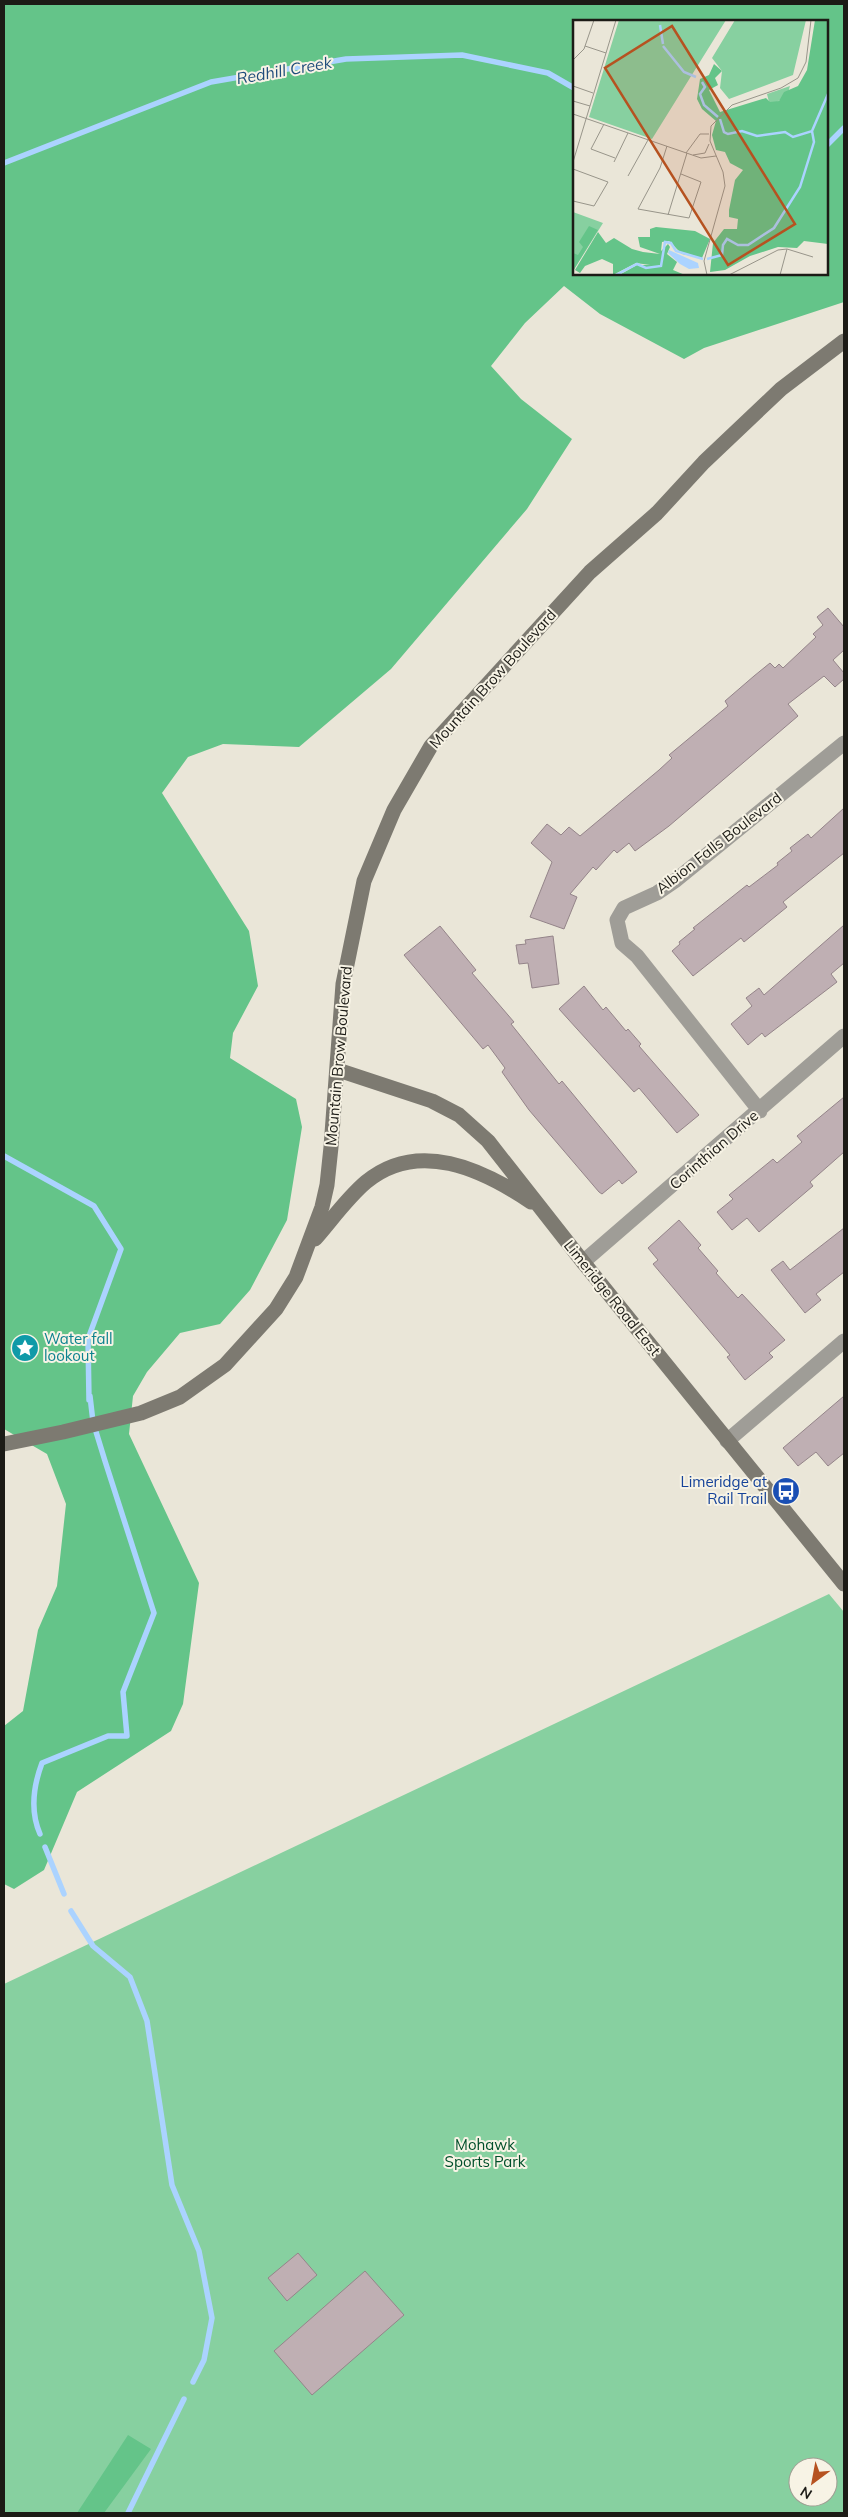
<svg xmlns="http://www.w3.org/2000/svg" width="848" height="2517" font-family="Mulish,sans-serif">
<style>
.green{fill:#87d0a0;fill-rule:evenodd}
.forest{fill:#64c489;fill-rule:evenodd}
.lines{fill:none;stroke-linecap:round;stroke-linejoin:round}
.stream{stroke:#abd3ff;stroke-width:5.5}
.building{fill:#bfafb3;stroke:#948489}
.street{stroke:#9f9d97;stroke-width:15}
.secondary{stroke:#7d7a71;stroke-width:15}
.labels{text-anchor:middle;stroke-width:4;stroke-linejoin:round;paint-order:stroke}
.street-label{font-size:15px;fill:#1c1b16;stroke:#f7f3e5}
.culture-label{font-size:15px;fill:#0d838f;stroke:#f7f3e5;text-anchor:start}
.transit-label{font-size:15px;fill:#164399;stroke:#f7f3e5;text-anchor:end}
.park-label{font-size:15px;fill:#004f2a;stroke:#f7f3e5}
.water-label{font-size:16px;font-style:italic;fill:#1e4c7b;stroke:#f7f3e5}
.inset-river{fill:none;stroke:#abd3ff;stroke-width:2.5}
.inset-road{fill:none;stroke:#98958a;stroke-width:1}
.view{fill:#b65220;fill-opacity:0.15;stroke:#b65220;stroke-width:2.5}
.inset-edge{fill:none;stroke:#1c1b16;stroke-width:2.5}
</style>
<rect width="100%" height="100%" fill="#eae6d8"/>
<path class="green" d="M829 1594 844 1612V2513H4V1984ZM798 2467H828V2497H798Z"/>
<path class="forest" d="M4 4H844V302L704 348 684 359 600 314 564 286 525 323 491 366 521 399 572 439 527 509 391 669 299 747 223 744 188 757 162 793 249 931 258 986 233 1033 230 1058 296 1099 302 1127 287 1220 250 1290 220 1324 180 1333 147 1372 133 1396 129 1434 199 1583 183 1704 171 1731 77 1792 44 1870 14 1889 4 1884V1726L23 1711 38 1630 57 1586 66 1504 47 1454 4 1429ZM574 21H827V274H574Z
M128 2435 151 2449 104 2513H77Z"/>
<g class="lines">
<path class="stream" d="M827 145 844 128
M4 163 211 82 346 59 462 55 548 73 574 88
M4 1156 94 1206 121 1249 88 1339 89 1400 90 1396 93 1422 105 1461 154 1613 123 1692 127 1736H108L42 1763C33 1787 30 1811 40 1834
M45 1847 64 1894
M71 1911 93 1946 130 1977 147 2021 172 2185 199 2251 212 2318 204 2360 193 2382
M128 2513 184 2399"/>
</g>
<path class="building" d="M828 608 844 627V650L833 660 844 673V679L835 687 824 676 788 704 798 716 669 826 635 851 629 843 617 853 614 850 596 870 593 867 570 894 577 897 564 929 530 917 552 862 531 843 547 824 561 835 569 827 580 836 659 770 672 758 669 755 728 706 725 701 754 676 770 663 775 668 779 664 783 668 816 637 813 634 823 625 817 617Z
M844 808V853L783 902 787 907 744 942 741 938 693 976 672 951 680 944 679 942 695 929 693 928 747 885 749 887 778 865 777 863 792 851 790 848 808 834 811 838Z
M844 925V963L831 974 837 982 765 1037 762 1033 748 1045 731 1024 752 1006 746 998 759 988 764 995Z
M440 926 476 970 472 973 514 1022 511 1024 559 1084 562 1081 637 1172 622 1184 619 1180 602 1194 599 1192 529 1110 502 1072 505 1068 488 1045 483 1049 404 955Z
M553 936 559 984 532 988 528 963 519 964 516 945 526 944 525 940Z
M584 986 603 1010 606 1007 626 1031 628 1029 641 1044 639 1046 699 1115 677 1133 639 1088 634 1092 559 1009Z
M844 1097V1152L810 1182 813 1186 759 1232 747 1218 732 1230 717 1212 733 1199 729 1195 773 1159 777 1163 802 1142 797 1136Z
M679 1220 701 1245 698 1248 718 1271 716 1273 738 1298 742 1294 785 1340 769 1353 773 1357 745 1380 727 1357 730 1355 653 1264 658 1260 648 1248Z
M844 1228V1272L816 1294 821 1300 805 1313 771 1270 783 1261 790 1270Z
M844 1396V1453L828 1466 816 1452 798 1466 783 1448Z
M298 2253 317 2275 287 2301 268 2278Z
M365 2271 404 2315 312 2395 274 2351Z"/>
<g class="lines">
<path class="street" d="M760 1111 637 956 622 943 617 920 624 908 657 893 676 880 844 743
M583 1262 844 1036
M727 1441 844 1341"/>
<path class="secondary" d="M338 1070 432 1101 459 1115 488 1141 583 1262 844 1584
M315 1239C331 1221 347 1198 366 1182 418 1139 482 1169 531 1202
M4 1444 63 1432 141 1413 180 1397 225 1365 276 1309 296 1277 322 1207 327 1185 331 1147 343 984 364 881 394 810 431 746 590 572 657 513 704 462 781 389 844 341"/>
</g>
<defs>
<g id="sight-disc" transform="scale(1.4375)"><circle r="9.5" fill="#0f9aa8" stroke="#f7f3e5"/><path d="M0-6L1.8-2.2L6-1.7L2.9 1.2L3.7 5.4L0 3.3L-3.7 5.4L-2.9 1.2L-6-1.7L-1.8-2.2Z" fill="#fff"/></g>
<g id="bus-disc" transform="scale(1.4375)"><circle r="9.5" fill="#1a4fb4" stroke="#f7f3e5"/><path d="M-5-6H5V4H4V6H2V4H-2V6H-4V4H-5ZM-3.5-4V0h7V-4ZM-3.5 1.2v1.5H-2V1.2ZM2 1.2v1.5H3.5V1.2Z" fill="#fff"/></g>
</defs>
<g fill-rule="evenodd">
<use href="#sight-disc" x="25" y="1348"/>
<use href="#bus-disc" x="786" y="1491"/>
</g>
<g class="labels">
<g class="street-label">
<text transform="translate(493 679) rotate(-48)" y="5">Mountain Brow Boulevard</text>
<text transform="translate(719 843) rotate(-38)" y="5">Albion Falls Boulevard</text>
<text transform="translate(339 1056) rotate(-85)" y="5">Mountain Brow Boulevard</text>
<text transform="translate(714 1150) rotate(-41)" y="5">Corinthian Drive</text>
<text transform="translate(612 1298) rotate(51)" y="5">Limeridge Road East</text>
</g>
<g class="culture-label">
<text x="44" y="1344">Water fall<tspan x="44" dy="17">lookout</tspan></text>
</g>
<g class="transit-label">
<text x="767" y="1487">Limeridge at<tspan x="767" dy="17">Rail Trail</tspan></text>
</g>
<g class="park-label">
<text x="485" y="2150">Mohawk<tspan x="485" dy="17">Sports Park</tspan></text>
</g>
<g class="water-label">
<text transform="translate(284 70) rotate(-10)" y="6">Redhill Creek</text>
</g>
</g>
<g transform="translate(573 20)">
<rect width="255" height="255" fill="#eae6d8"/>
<path d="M46 0H153L79 119 16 97ZM162 0H233L220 55 156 79 147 68 149 51 139 38ZM217 66 214 76 197 86 194 74ZM0 192 30 203 0 251Z" fill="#87d0a0"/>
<path d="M242 0H255V224L231 221 224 228 205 227 177 236 152 250 137 252 140 223 151 209H164L165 199 156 197V190L162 160 170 150 157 143 152 132 143 130 139 115 143 101 129 89 124 79 127 59 136 55 141 44 149 51 142 58 145 65 136 70 147 92 193 78 197 82 206 81 211 72 225 66 234 50ZM16 206 25 210 0 251V233L5 235 10 227 6 222ZM83 207 122 211 137 219 129 238 109 234 96 221 89 222 88 231 95 224 97 227 94 234 104 242 100 250 112 255 48 254 64 245H77L63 243 40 255V244L29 239 12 246 7 253 2 250 25 212 33 223 41 218 59 229 70 232 87 234 67 227 65 217H77V209Z" fill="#64c489"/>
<path d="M96 230 125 243 126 248 116 249 107 244 95 233Z" fill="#abd3ff"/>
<path class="inset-river" d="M87 5 90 24M90 26 111 52 123 57M129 62 132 67 127 74 131 85 145 97M239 111 255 74M134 239 149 235 150 225 154 219 165 225H175L201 208 227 167 241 122 239 111 220 117 212 112 184 116 169 111 155 114 151 112 147 99M43 255 64 244 73 248 88 246 92 222 98 223 103 231 130 239"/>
<path class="inset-road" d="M12 26 33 33M0 40 11 29 21 0M0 66 20 73M0 81 17 86M0 94 128 138 143 136M31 104 18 129 42 138M94 126 87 148 65 189 116 198 128 162 108 154M113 133 127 114H136M120 135 132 133 136 124M0 142 43 0M41 142 55 113M0 149 35 162 21 186 0 181M55 156 75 120M95 195 114 133M214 229 240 237M134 255 131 241 152 166 150 152 137 121 138 106 159 85 208 68 225 58 233 42 238 0M156 255 205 230 214 229 207 255"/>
<path class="view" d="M99 6 222 204 155 245 32 48Z"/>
<rect width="255" height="255" class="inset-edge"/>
</g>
<rect width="848" height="2517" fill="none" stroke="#1c1b16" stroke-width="10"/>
<g transform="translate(813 2482) rotate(212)"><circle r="24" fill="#f7f3e5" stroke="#9f9d92"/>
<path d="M0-4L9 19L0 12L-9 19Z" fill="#b65220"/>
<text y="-8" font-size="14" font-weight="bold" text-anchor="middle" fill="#1c1b16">N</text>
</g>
</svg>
